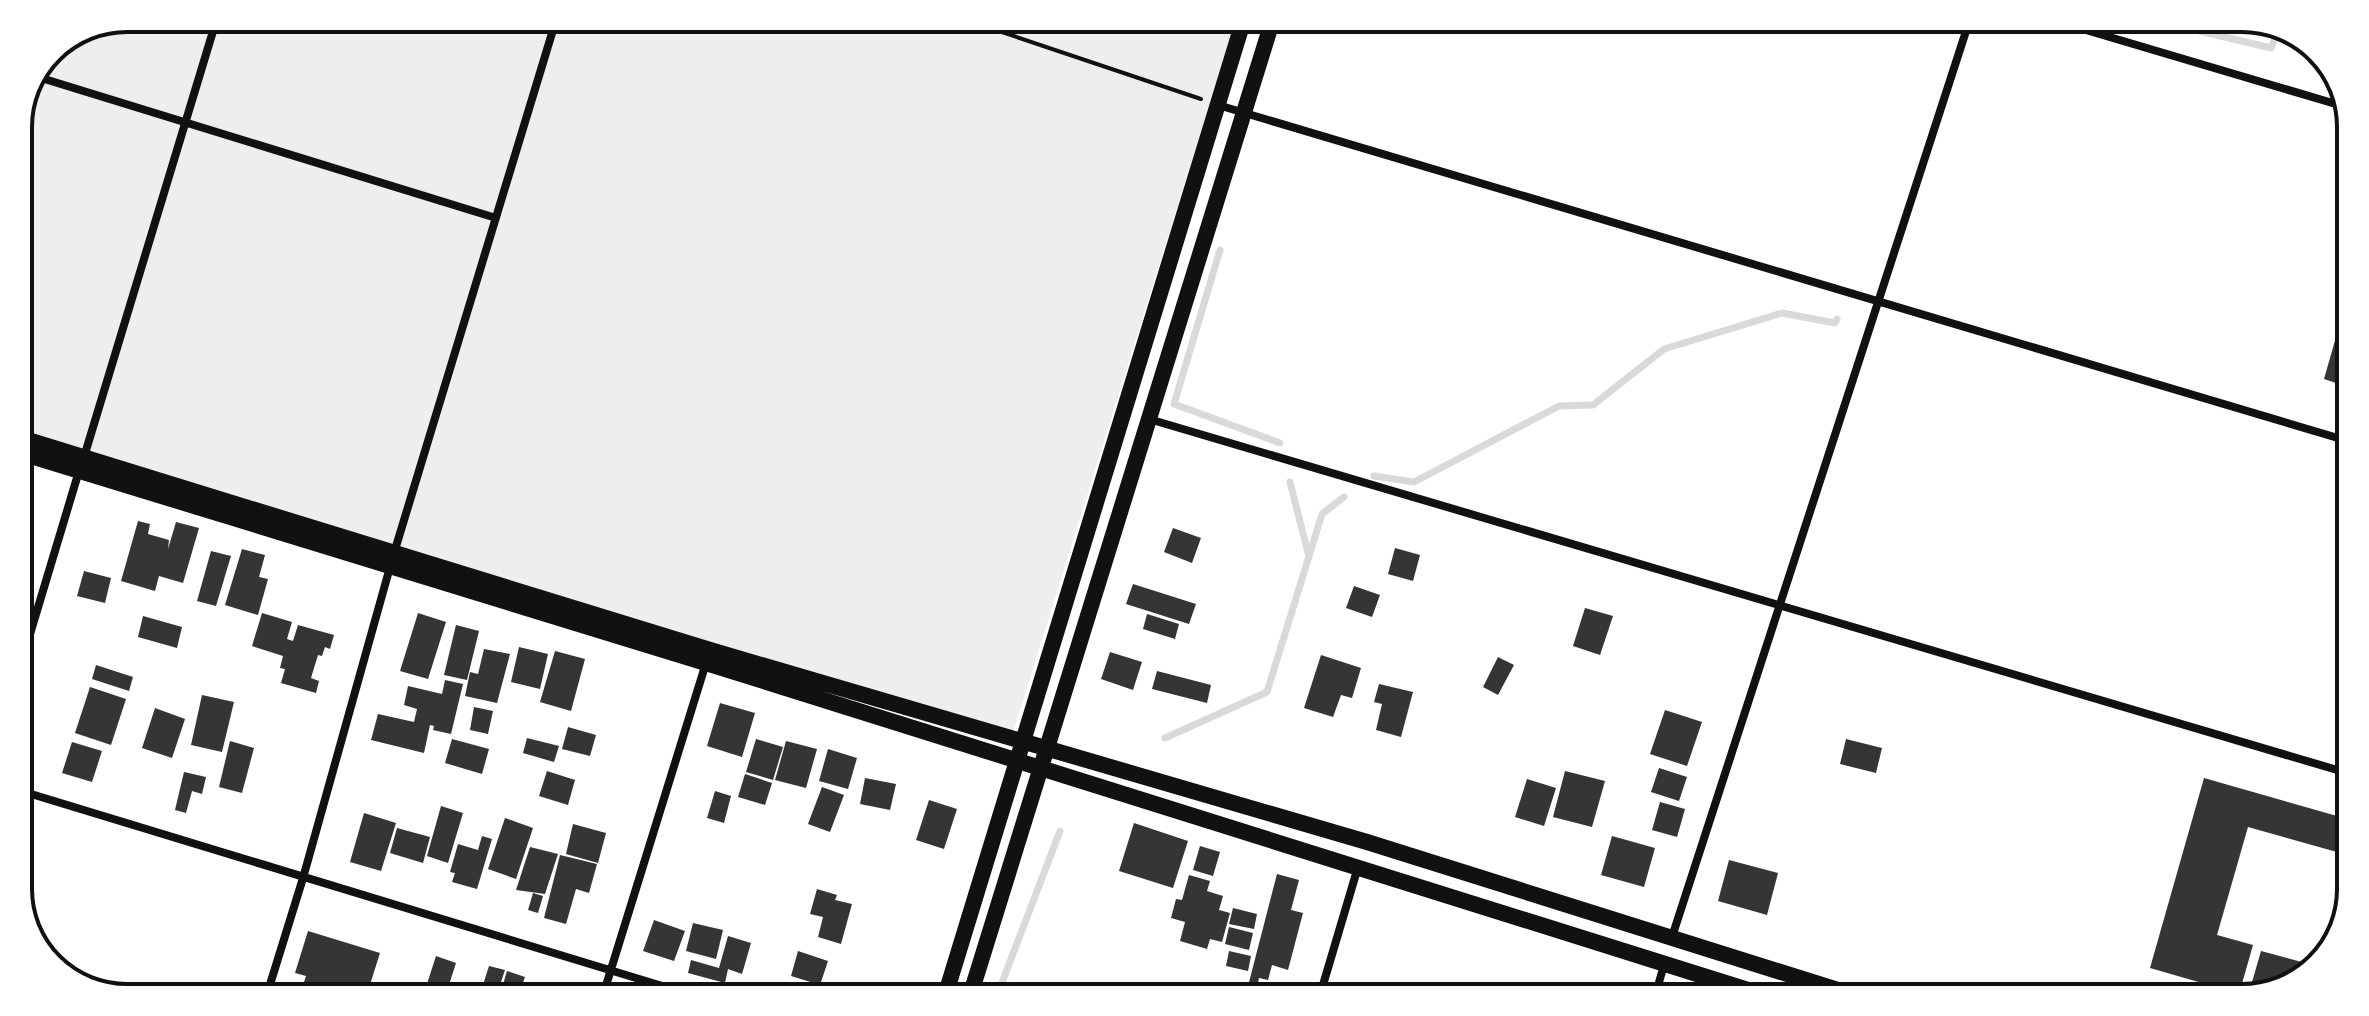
<svg xmlns="http://www.w3.org/2000/svg" width="2369" height="1016" font-family="'Golos Text',sans-serif">
<style>
.green{fill:#eee}
.lines{fill:none;stroke-linecap:round;stroke-linejoin:round}
.stream{stroke:#d9d9d9;stroke-width:7}
.building{fill:#353535}
.path{stroke:#111;stroke-width:4}
.minor{stroke:#111;stroke-width:8}
.secondary{stroke:#111;stroke-width:16}
.rim{fill:none;stroke:#111;stroke-width:4}
</style>
<rect width="100%" height="100%" fill="#fff"/>
<path class="green" d="M127 18 1235 22 1012 736 18 431V121L50 50Z"/>
<g class="lines">
<path class="stream" d="M2178 26 2271 48 2278 32
M1220 250 1174 404 1280 443
M1374 476 1414 482 1559 406 1593 405 1664 349 1782 313 1835 323 1837 319
M1290 482 1309 557
M1165 738 1267 692 1322 514 1344 497
M998 993 1060 831"/>
</g>
<path class="building" d="M2237 26H2283L2315 51 2237 27Z
M2338 330 2349 333 2348 387 2324 379Z
M138 521 150 524 148 534 169 540 168 549 176 522 199 528 183 583 159 576 155 591 121 581Z
M1173 528 1201 538 1192 563 1164 552Z
M1395 548 1420 555 1413 581 1388 574Z
M242 549 265 555 259 577 268 579 258 615 225 605Z
M211 551 231 556 216 606 197 601Z
M84 571 111 578 105 603 77 596Z
M1133 584 1196 604 1189 624 1126 604Z
M1354 586 1380 595 1372 617 1346 608Z
M1585 608 1613 616 1600 655 1573 646Z
M262 613 292 622 287 639 293 641 298 625 334 635 330 649 325 647 322 656 318 655 311 678 319 681 316 693 281 683 285 669 280 668 283 656 252 646Z
M418 613 446 622 428 679 400 671Z
M1147 614 1179 624 1175 639 1143 629Z
M143 616 182 627 177 648 138 637Z
M456 625 479 631 467 680 444 675Z
M519 647 548 654 540 689 511 682Z
M484 649 510 654 497 703 465 696 470 672 478 674Z
M555 651 585 659 571 711 540 702Z
M1110 652 1142 662 1133 690 1101 679Z
M1321 655 1361 668 1352 698 1341 695 1333 717 1304 708Z
M1498 657 1514 665 1498 695 1483 687Z
M96 665 133 677 129 691 92 679Z
M1157 671 1211 685 1207 703 1152 689Z
M445 680 463 684 451 734 433 730 434 726 430 725 424 753 371 740 378 714 414 722 417 709 404 705 408 686 442 694Z
M1379 684 1413 692 1401 737 1376 730 1382 704 1374 702Z
M90 687 126 699 111 745 75 733Z
M202 695 234 702 222 752 191 745Z
M720 703 755 713 742 757 707 746Z
M474 707 493 711 488 734 470 730Z
M155 708 185 719 172 758 142 748Z
M1665 710 1702 722 1687 766 1650 754Z
M568 727 596 735 590 756 562 749Z
M527 738 559 746 554 762 523 753Z
M452 739 489 749 482 774 445 763Z
M756 739 783 747 773 780 746 772Z
M1846 739 1882 748 1876 773 1840 764Z
M230 741 254 748 242 793 219 787Z
M786 741 817 749 806 788 775 780Z
M72 742 102 751 92 782 62 773Z
M828 749 857 758 848 789 819 781Z
M1659 768 1687 777 1679 801 1651 792Z
M547 771 575 780 568 805 539 796Z
M1565 771 1605 781 1592 827 1553 817Z
M184 772 206 777 202 794 192 791 186 813 175 810Z
M745 774 772 783 765 805 738 797Z
M865 778 896 784 890 810 860 804Z
M2204 778 2344 818V854L2248 827 2217 935 2253 945 2239 994 2247 996 2242 998H2198L2202 983 2150 968Z
M1527 779 1556 788 1544 826 1515 817Z
M822 787 844 795 830 832 808 824Z
M715 791 731 796 724 823 707 818Z
M929 800 957 809 944 849 916 840Z
M1660 802 1685 809 1677 837 1652 830Z
M441 806 463 813 448 863 427 856Z
M364 813 396 823 381 871 350 862Z
M505 818 533 828 516 879 488 869Z
M1134 823 1188 841 1173 888 1119 871Z
M573 824 606 833 598 863 566 854Z
M397 828 430 837 423 863 390 853Z
M482 836 492 839 477 889 452 882 455 873 450 872 458 844 478 850Z
M1612 836 1655 848 1644 887 1601 875Z
M1200 846 1220 852 1213 876 1193 870Z
M530 847 558 854 545 894 516 890Z
M560 855 597 864 589 893 576 889 566 924 544 918Z
M1729 860 1778 873 1767 915 1718 901Z
M1277 874 1299 880 1291 910 1303 913 1288 970 1272 965 1268 980 1259 978 1256 992 1247 990Z
M1189 875 1210 881 1207 891 1223 896 1219 910 1230 913 1222 942 1210 939 1207 949 1180 941 1185 922 1171 918 1176 899 1182 900Z
M817 889 837 895 835 900 852 904 841 944 818 937 823 917 810 914Z
M533 893 543 896 538 913 528 910Z
M1233 908 1257 914 1254 929 1229 924Z
M654 920 685 931 674 961 643 951Z
M693 923 723 930 716 959 686 951Z
M1229 927 1253 933 1249 950 1225 944Z
M308 931 380 953 368 991H301L306 976 295 973Z
M728 936 751 943 742 974 728 969 725 983 688 973 691 960 719 968Z
M798 951 828 961 820 985 791 976Z
M1229 951 1251 956 1248 971 1226 966Z
M2261 951 2309 964 2306 976 2303 979 2248 996Z
M436 956 456 963 447 991H405L407 984 425 990Z
M489 966 505 970 498 991H481Z
M507 971 525 977 520 991H501Z
M450 985 470 991H448Z"/>
<g class="lines">
<path class="path" d="M969 21 1201 99"/>
<path class="minor" d="M2069 25 2346 107
M38 77 496 218
M1218 105 2348 441
M1149 419 2344 772
M84 457 217 18
M394 553 556 20
M18 674 79 471
M18 790 682 992
M1672 937 1968 25
M268 991 303 878 390 567
M604 992 706 663
M1320 995 1358 867
M1655 996 1664 965"/>
<path class="secondary" d="M18 437 710 650 1367 842 1860 997
M18 452 706 663 1767 996
M946 993 1243 22
M971 993 1272 22"/>
</g>
<path d="M0 0H2369V1016H0ZM127 32H2242A95 95 0 0 1 2337 127V889A95 95 0 0 1 2242 984H127A95 95 0 0 1 32 889V127A95 95 0 0 1 127 32Z" fill="#fff" fill-rule="evenodd"/>
<path class="rim" d="M127 32H2242A95 95 0 0 1 2337 127V889A95 95 0 0 1 2242 984H127A95 95 0 0 1 32 889V127A95 95 0 0 1 127 32Z"/>
</svg>
